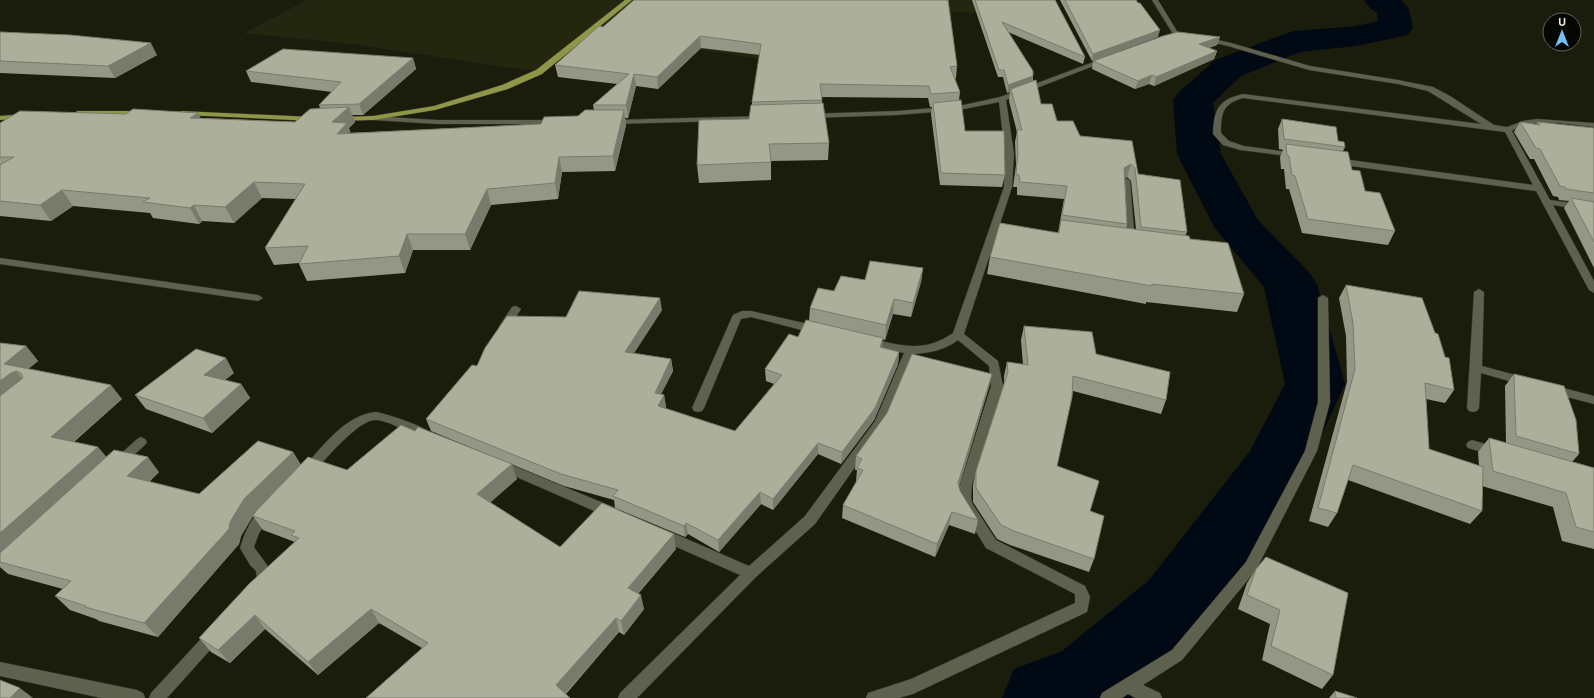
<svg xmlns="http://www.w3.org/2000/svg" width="1594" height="698" font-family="Figtree,sans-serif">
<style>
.built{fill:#24270f}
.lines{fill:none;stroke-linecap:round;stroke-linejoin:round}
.river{fill:#000914;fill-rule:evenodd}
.minor-casing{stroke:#34352e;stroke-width:1}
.primary-casing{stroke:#34352e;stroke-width:1}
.minor{fill:#5e614e;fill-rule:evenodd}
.primary{fill:#8f9747;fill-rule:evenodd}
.wall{fill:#949785;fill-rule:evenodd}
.shaded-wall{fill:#787b6c}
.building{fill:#acb09b;stroke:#787b6c}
</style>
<rect width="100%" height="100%" fill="#1b1d0c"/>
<path class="built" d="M307 0H994L987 13 953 12 934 49 788 63 588 33 539 72 352 44 244 33Z"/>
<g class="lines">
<path class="river" d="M1364 0H1401L1409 9 1413 28 1408 35 1356 46 1300 52 1241 76 1213 103 1221 154 1258 220 1309 272 1317 284 1345 384 1298 486 1203 628 1130 698H1002L1014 669 1062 651 1149 580 1250 451 1285 384 1264 287 1214 227 1177 154 1173 100 1179 92 1215 60 1282 35 1294 31 1356 26 1378 21 1377 13 1369 7Z"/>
<g class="minor-casing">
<path id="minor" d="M1152 0H1158L1180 36 1179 37H1175Z
M1204 37 1231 43 1310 66 1398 80 1433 87 1450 96 1494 125 1507 127 1523 121 1537 119 1594 123V127C1568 125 1536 116 1512 131L1550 200 1594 206V212L1553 205 1594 281V293L1589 290 1536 191 1336 164 1332 161 1336 158 1533 185 1505 132 1243 98C1222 104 1221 114 1221 133L1229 141 1244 146 1295 153 1299 155 1295 157 1240 150 1223 145 1213 134C1214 109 1218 100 1243 94L1481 124 1428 91 1398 84 1309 70 1228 46 1202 40 1201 39Z
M1107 57 1109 58V60L1006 100 1014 154 1012 187 964 334 998 361 1003 386 972 485 971 497 972 503 996 540 1085 586 1090 597 1087 612 913 694 899 698H866L868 693 911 679 1075 603V594L986 548 959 504 957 497 960 485 991 386 989 366 958 340C945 350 930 353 914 354L884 426 815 524 756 577 637 698H618L620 693 740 575 656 538 654 534 656 530 661 528 666 530 749 566 805 516 875 421 904 353 869 346 865 345 864 342 865 339 869 338C901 346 925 353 953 333L1004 187 1005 154 999 102 959 110 897 115 810 118H807V114L897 111 959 106 1000 97Z
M370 116 437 120H557L561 122 557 124H437L373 120 369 118Z
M763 116H766V120L613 124 609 122 613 120Z
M1126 178 1130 181 1135 243 1130 246 1125 243 1122 181Z
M0 258 258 295 263 298 258 301 0 264Z
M1479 289 1484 292 1482 366 1530 379 1532 382 1530 385 1526 386 1481 373 1479 408 1477 411 1473 412 1469 411 1467 408 1474 292Z
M1323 295 1328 298 1330 402 1317 451 1256 570 1182 660 1143 685 1160 693 1162 698H1136L1128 694 1122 698H1100L1102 693 1172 650 1246 562 1305 451 1318 402V298Z
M516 306 521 309 508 329H500L499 327 500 325 512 307Z
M742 311H751L817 326 821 328 822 330 821 332 817 334 751 317 741 319 704 408 702 411 698 412 694 411 692 408 732 317 733 315Z
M1552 385 1594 396V404L1548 392 1546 389 1548 386Z
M376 412C387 414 429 427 434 436L432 439 428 441C412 436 392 421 376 420 358 419 325 461 312 473L308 475 304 473 302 470 304 467C324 445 345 415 376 412Z
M141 437 145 439 147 442 145 445 122 466 118 468 114 466 112 463 114 460 137 439Z
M1472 440 1499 448 1501 451 1499 454 1495 456 1468 448 1466 445 1468 442Z
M502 461 618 509 620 513 618 517 613 518 608 517 498 469 496 466 498 463Z
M267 507 272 508 274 512 259 533 254 547C262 560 286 581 260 590L255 588 253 584 257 578 256 571 250 565 240 548C244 534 253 511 267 507Z
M215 627 220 629 223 634 220 639 167 698H149L151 693 210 629Z
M0 662 137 690 143 693 145 698H101L0 676Z"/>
</g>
<g class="primary-casing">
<path id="primary" d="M625 0H632L542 74 508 89 435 110 373 120 338 121 334 119 338 117 373 116 434 106 502 85 536 70Z
M77 111H143L147 113 143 115H80L76 113Z
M181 111 313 117 317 119 313 121 184 115 180 113Z
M25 114H28V118L0 120V116Z"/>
</g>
<use href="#minor" class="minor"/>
<use href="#primary" class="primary"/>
</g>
<path class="wall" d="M634 0 957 66 956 78 955 79 960 92 959 100 965 131 1005 175 1002 187 940 185 931 114 932 107H930L928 98 822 97V103L829 143 828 160 771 161V180L699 183 697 165 749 119 752 105V102L760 55 701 48 658 89 636 86 628 118H625L626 125 615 171 562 172 558 199 491 205 470 250H413L405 273 307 281 299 264V263L274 265 265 248 296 199 262 198 234 223 202 221 199 224 153 218 150 213 73 206 51 221 0 216V123L201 118 295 122 320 108 319 105 332 92 251 82 246 71 413 58 416 69 363 115H352L355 122 349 128 350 133 541 124 578 116 594 110 593 105 617 84 558 77 555 65 603 27Z
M972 0H1055L1085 57 1083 64 1008 32 1033 76V81L1041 104 1057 121 1080 136 1132 141 1138 174 1187 232 1185 236 1190 239 1244 294 1237 312 1146 302V304L987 274 990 257 1058 233 1064 199 1017 195V187H1013L1016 165 1015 142 1017 132 1009 101 1010 92 1007 93 1003 77H998ZM1127 177 1131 181 1136 229 1126 228 1127 224 1125 178Z
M1060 0H1136L1158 37 1092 61Z
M0 32 157 55 115 78 0 73Z
M1220 37 1217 45 1209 48 1217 51 1214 59 1154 86 1149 84 1135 89 1092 69 1093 61Z
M1282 119 1338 141 1345 147 1343 151 1352 170 1365 191 1395 231 1388 245 1302 233 1289 189H1286L1284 169H1281L1280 157 1283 150 1279 149 1278 129Z
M1520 122 1536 124 1538 122 1594 128V268L1564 208 1569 201 1559 200 1558 197 1553 196 1534 159H1530L1514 132Z
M923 268 921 282 911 317 893 314 885 340 882 339V348L899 352 898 364 874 420 841 464 818 454 773 510 761 504 719 552 688 534 685 537 615 508 614 500 564 486 431 431 426 419 477 366 566 317 662 310 634 353 671 359 673 371 661 394 664 395 666 407 665 408 735 431 774 384 766 381 765 369 798 337 809 321 810 308 834 291 865 280Z
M1346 285 1454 390 1445 403 1426 399 1429 449 1479 466 1478 452 1489 438 1506 443 1505 386 1514 374 1579 454 1572 462 1594 468V549L1562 541 1553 507 1482 486V511L1470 524 1348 480 1337 513 1328 527 1309 521 1347 382 1346 336 1339 298Z
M1024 326 1096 354 1166 400 1161 414 1073 391 1057 466 1090 511 1094 559 1089 572 1010 545 997 539 973 502V485L976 471 1004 383V376L1007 362 1023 365 1021 340Z
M0 343 26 346 38 361 28 369 122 399 74 442 107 457 159 472 149 482 199 494 293 452 301 465 347 470 517 479 490 502 560 547 676 549 638 594 644 609 624 635 619 632 566 694 422 648 379 623 318 675 265 629 230 663 211 652 199 638 295 542 263 530 253 516 241 536 239 544 158 637 99 621 96 619 70 610 55 596 63 589 8 574 0 567Z
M234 373 225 380 241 384 250 398 212 433 146 409 135 395Z
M992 374 989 387 959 486 960 491 978 520 975 534 949 525 935 557 842 518 843 505 857 482 856 481 857 470H855L856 456Z
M1256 569 1333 675 1322 689 1262 660 1270 624 1238 609 1247 583Z
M1335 691 1357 698H1329Z"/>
<path class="shaded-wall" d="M1160 30 1158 37 1092 61 1093 54Z
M700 36 701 48 658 89 657 77Z
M1220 37 1217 45 1197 52 1199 44Z
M151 43 157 55 115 78 108 66Z
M1217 51 1214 59 1154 86 1156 77Z
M413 58 416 69 363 115 359 104Z
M634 74 636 86 628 118 626 105Z
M1152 75 1149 84 1135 89 1138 81Z
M1033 76 1032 83 1011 89 1010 92 1007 93 1008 85Z
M349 107 355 122 349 128 352 137 342 149 332 122Z
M624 110 626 125 615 171 613 156Z
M198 113 206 128 190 118Z
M559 157 562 172 558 199 555 183Z
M1131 164 1127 177 1120 181 1124 168Z
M254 182 262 198 234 223 225 207Z
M487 189 491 205 470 250 465 234Z
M62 190 73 206 51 221 40 205Z
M194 205 202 221 199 224 190 208Z
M407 234 413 250 405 273 399 256Z
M923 268 921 282 911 317 913 303Z
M660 298 662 310 627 364 625 352Z
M894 299 893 314 885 340 886 325Z
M883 338 882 349 880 347Z
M26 346 38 361 22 374 16 371 28 386 0 405V381L4 364Z
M899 352 898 364 874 420 841 464 842 452Z
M226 358 234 373 213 389 204 375Z
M671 359 673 371 656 404 655 393Z
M992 374 989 387 956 497 958 483Z
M241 384 250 398 212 433 203 418Z
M111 385 122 399 63 451 51 437Z
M664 395 666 407 660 418 658 406Z
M818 443V454L773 510V499Z
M98 447 110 461 0 560V533Z
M293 452 302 467 254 514 241 536 239 544 158 637 144 623 230 522 244 499Z
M148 457 159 472 139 491 127 476Z
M512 464 517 479 483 509 477 494Z
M760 492 761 504 719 552 718 540Z
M952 512 949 525 935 557 937 544Z
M686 523 688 534 685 537 684 526Z
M674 534 676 549 631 602 628 588Z
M641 595 644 609 624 635 621 621Z
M371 609 379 623 318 675 308 662Z
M255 615 265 629 230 663 218 650Z
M616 618 619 632 561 698 556 685Z
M20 688 33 698H10Z"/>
<path class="building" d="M634 0H948L957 66 950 67 960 92 931 94 929 86 820 84 822 100 752 102 761 44 700 36 657 77 634 74 626 105H593L629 74 555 65 599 26 603 27Z
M975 0H1055L1085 57 1002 22 1033 71V76L1008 85 1004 70H999Z
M1065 0H1136L1138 3H1140L1160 30 1093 54Z
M0 32 70 35 151 43 108 66 0 61Z
M1178 32 1220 37 1199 44 1217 51 1156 77 1152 75 1138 81 1093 61 1163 36Z
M283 49 413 58 359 104 319 105 341 82 246 71Z
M1036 80 1041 104H1052L1057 121H1073L1080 136 1132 141 1138 174 1180 180 1187 232 1141 227 1135 168 1131 164 1124 168 1127 224 1062 215 1067 186 1020 182 1019 175 1016 174 1018 153 1017 130H1022L1011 89Z
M961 100 965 131H1004L1005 175 941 173 933 103Z
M823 103 829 143 769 144 771 162 697 165 699 120 749 119 751 105Z
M349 107 332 122 347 123 337 134 541 124 544 117 578 116 585 110H624L613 156 559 157 555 183 487 189 465 234H407L399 256 299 264 308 246 265 248 305 184 254 182 225 207 194 205 190 208 143 202 150 198 62 190 40 205 0 201V165L14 157H0V123L20 111 126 114 133 109 198 113 190 118 295 122 310 109Z
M1282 119 1336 127 1338 141 1344 142 1345 147 1284 139Z
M1520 122 1540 125 1538 122 1594 128V193L1566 189 1565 187 1560 186 1540 149 1536 148Z
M1286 144 1348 152 1352 170 1360 171 1365 191 1380 193 1395 231 1308 219 1295 176 1292 175 1289 156 1287 155Z
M1571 198 1594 202V242Z
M1061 220 1189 236 1190 239 1228 243 1244 294 1152 284V286L990 257 1000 223 1059 233Z
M870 261 923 268 913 303 894 299 886 325 810 308 818 288 834 291 841 276 865 280Z
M1346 285 1422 298 1435 333 1438 334 1445 357 1449 358 1454 390 1425 383 1429 449 1483 467 1482 511 1353 465 1337 513 1318 508 1355 369 1353 323Z
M579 291 660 298 625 352 671 359 655 393 664 395 658 406 735 431 782 375 765 369 789 334 798 337 806 320 883 338 880 347 899 352 875 408 842 452 818 443 773 499 760 492 718 540 686 523 684 526 613 496 618 490 561 474 426 419 472 365 477 366 485 348 507 316 566 317Z
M1024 326 1092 332 1096 354 1170 372 1166 400 1073 376 1072 397 1057 466 1099 481 1090 511 1104 516 1094 559 1014 531 1001 525 976 488V471L1008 372 1007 362 1028 365Z
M0 343 26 346 4 364 111 385 51 437 98 447 0 533V396L23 378 21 373 16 371 11 373 0 381Z
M196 349 226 358 204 375 241 384 203 418 135 395Z
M912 354 992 374 958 483 960 491 978 520 952 512 937 544 843 505 863 470 857 468 862 459 856 456 887 413Z
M1514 374 1564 386 1576 420 1579 454 1516 436Z
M401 425 415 431 418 427 512 464 477 494 560 547 602 503 674 534 628 588 641 595 621 621 616 618 556 685 570 698H366L428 643 371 609 308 662 255 615 218 650 199 638 249 584 299 538 291 535 295 531 253 516 257 510 308 457 347 470Z
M1489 438 1594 468V532L1576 527 1566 493 1493 471Z
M258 441 293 452 244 499 230 522 229 529 144 623 85 607 86 606 55 596 71 581 0 562V553L114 450 148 457 127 476 199 494Z
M1266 557 1348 593 1333 675 1271 646 1280 610 1247 595 1256 569Z
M0 680 20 688 10 698H0Z
M1335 691 1357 698H1336Z"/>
<g transform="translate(1562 32)"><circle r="19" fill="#060702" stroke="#62645c"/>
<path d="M0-3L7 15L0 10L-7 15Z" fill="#73c1f5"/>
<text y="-6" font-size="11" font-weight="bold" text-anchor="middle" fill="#edefe4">U</text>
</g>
</svg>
